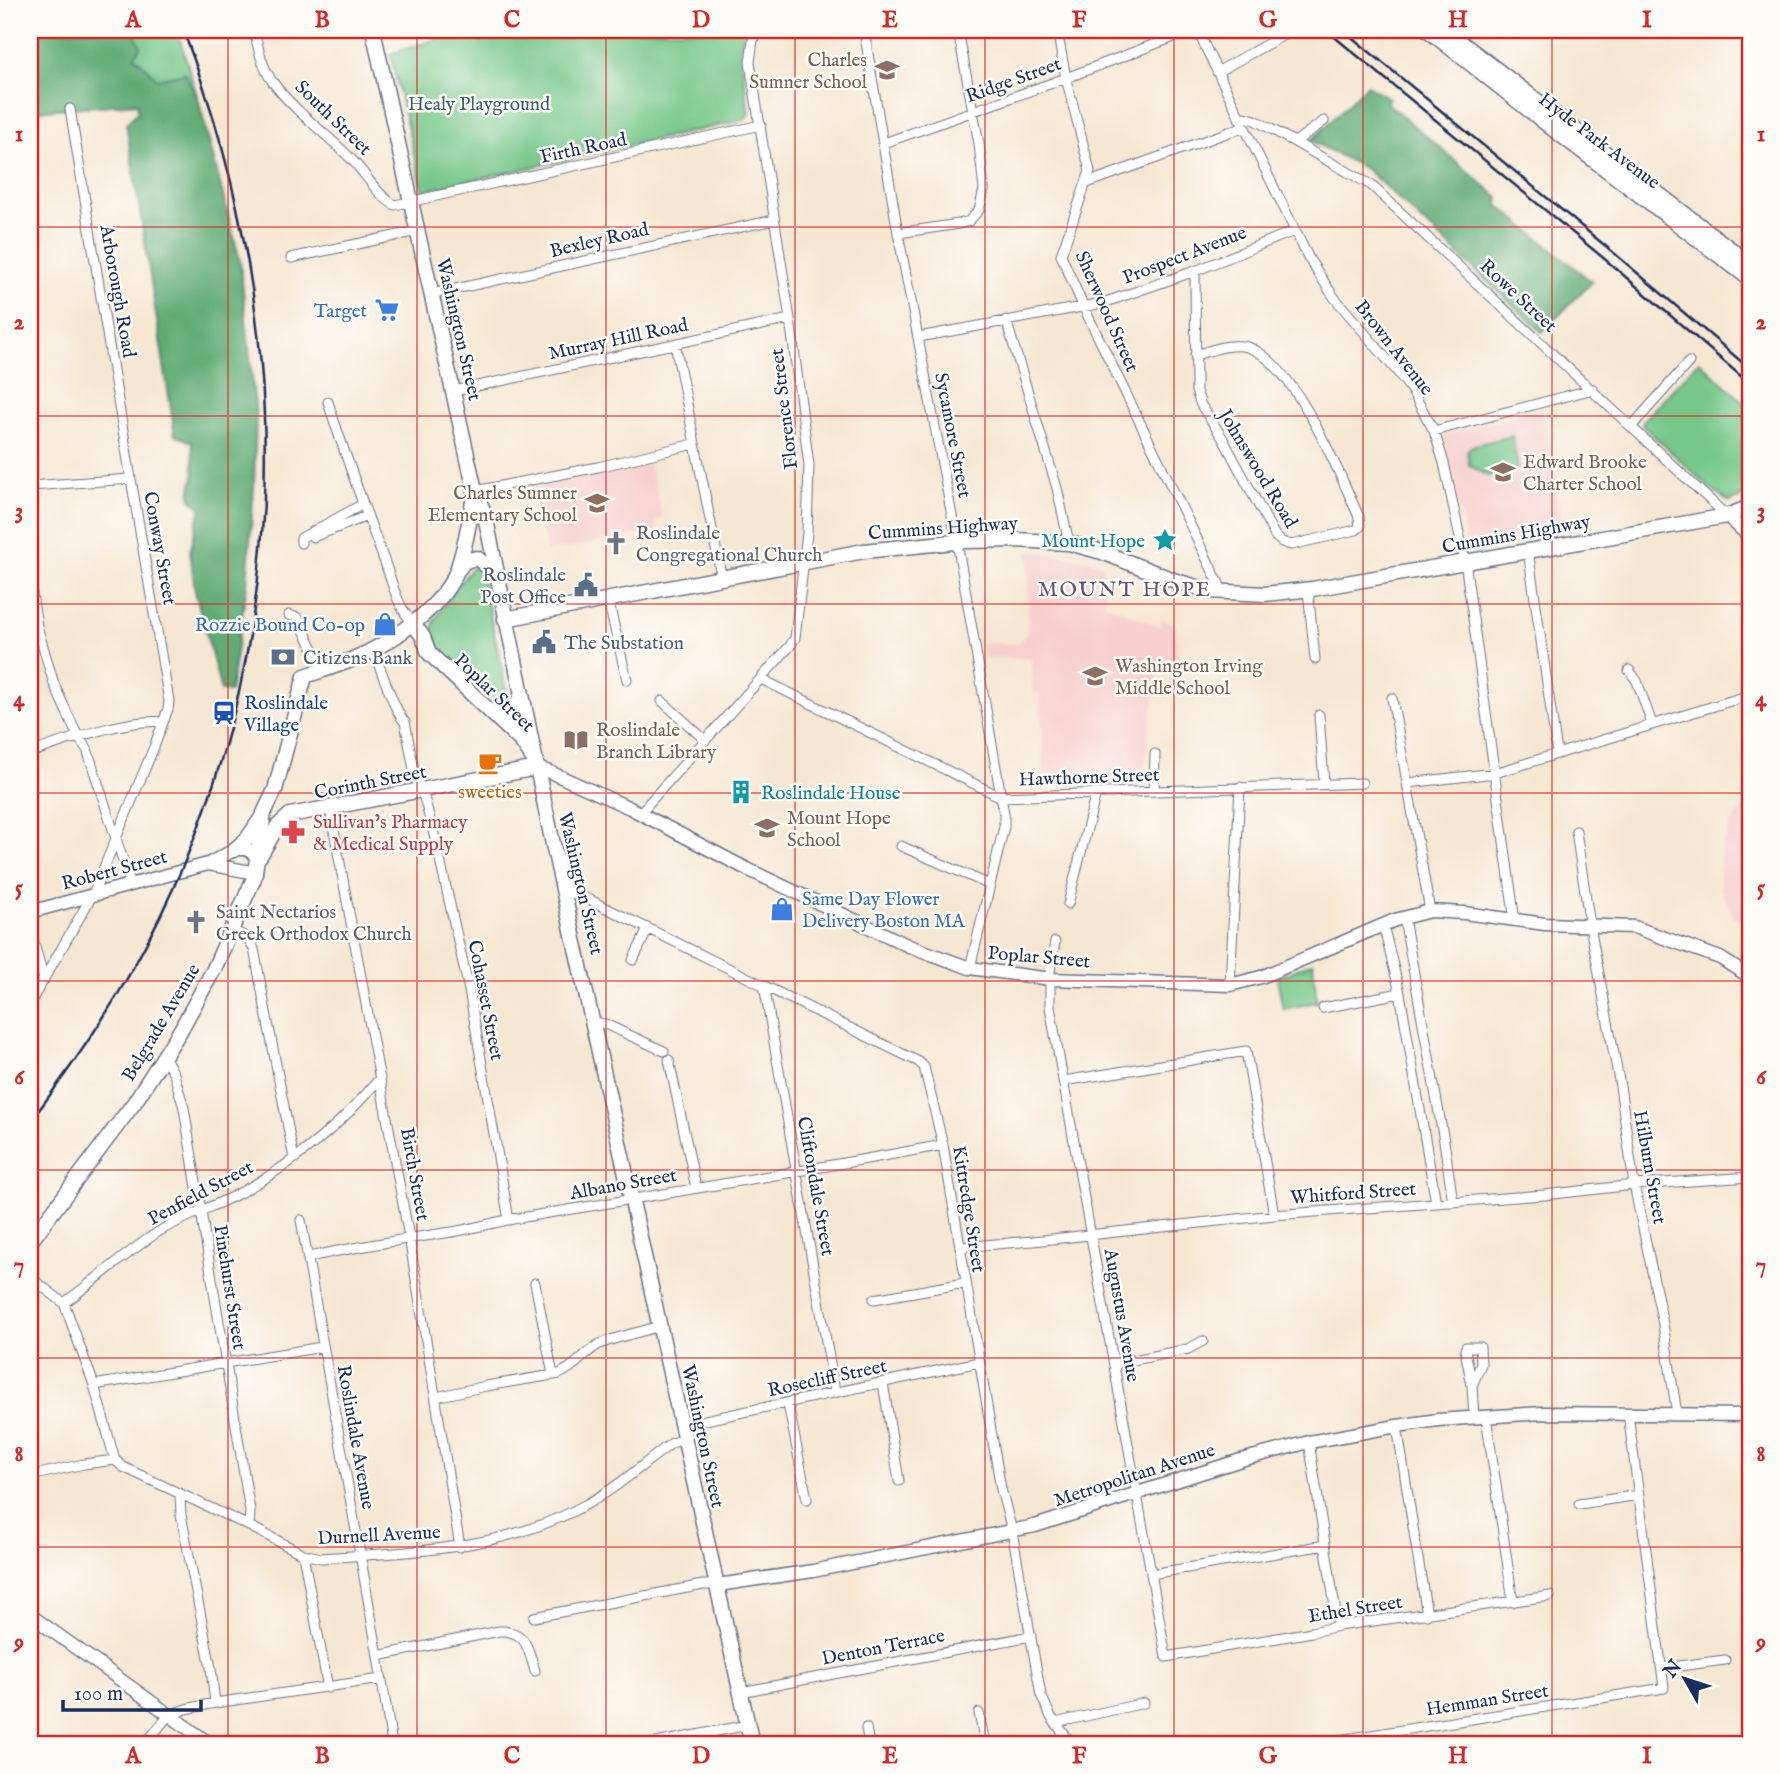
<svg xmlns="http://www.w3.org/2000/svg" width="1780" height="1774" font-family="'IM FELL English',serif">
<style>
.built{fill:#f7d0ce}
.green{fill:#76c789;stroke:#487b74;stroke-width:2}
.forest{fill:#60ac75;stroke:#3e6e6a;stroke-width:2}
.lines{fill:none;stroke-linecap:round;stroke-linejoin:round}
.street-casing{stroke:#686f87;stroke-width:11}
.secondary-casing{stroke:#686f87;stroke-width:15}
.primary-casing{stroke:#686f87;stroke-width:17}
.street{stroke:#fff;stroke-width:9}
.secondary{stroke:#fff;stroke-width:12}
.primary{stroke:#fff;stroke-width:14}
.rail{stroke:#1b2f5e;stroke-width:2.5}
.grid{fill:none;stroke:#d62828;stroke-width:2;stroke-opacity:0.55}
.labels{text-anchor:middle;stroke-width:5;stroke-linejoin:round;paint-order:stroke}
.education-label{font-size:19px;fill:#785e54;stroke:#fdfcf7;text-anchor:start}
.street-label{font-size:19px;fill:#1b2f5e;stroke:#fdfcf7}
.park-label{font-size:19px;fill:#365d6b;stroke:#fdfcf7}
.shop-label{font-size:19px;fill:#366cbe;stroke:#fdfcf7;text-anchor:end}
.worship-label{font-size:19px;fill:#5b616d;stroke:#fdfcf7;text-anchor:start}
.culture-label{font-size:19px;fill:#0d838f;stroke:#fdfcf7;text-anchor:end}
.service-label{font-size:19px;fill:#4e5e75;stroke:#fdfcf7;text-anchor:start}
.transit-label{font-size:19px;fill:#164399;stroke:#fdfcf7;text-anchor:start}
.food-label{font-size:19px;fill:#c56008;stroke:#fdfcf7}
.health-label{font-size:19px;fill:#be3a42;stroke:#fdfcf7;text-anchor:start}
.neighbourhood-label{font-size:21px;letter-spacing:2px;fill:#62546f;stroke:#fdfcf7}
.neatline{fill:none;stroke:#d62828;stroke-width:2.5}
.grid-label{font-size:23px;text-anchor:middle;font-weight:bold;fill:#d62828}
</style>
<rect width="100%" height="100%" fill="#fdfcf7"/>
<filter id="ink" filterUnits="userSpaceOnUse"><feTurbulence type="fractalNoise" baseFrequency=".0143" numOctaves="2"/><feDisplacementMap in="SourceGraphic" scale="14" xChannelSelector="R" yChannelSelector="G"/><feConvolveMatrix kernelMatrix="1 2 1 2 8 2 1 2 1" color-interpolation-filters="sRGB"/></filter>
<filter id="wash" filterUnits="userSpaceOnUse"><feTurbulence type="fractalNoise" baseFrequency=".00686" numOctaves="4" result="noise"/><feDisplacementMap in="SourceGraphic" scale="28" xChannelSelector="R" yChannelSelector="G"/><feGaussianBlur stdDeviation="1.57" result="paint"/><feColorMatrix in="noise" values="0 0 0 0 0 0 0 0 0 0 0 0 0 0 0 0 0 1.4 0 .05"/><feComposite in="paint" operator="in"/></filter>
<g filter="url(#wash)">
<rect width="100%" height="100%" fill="#f6e7d2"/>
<path class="built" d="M1542 409 1564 532 1472 547 1466 541 1444 439 1445 434Z
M649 463 663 518 656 520V531L547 552 532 488Z
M1028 551 1061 555 1103 564 1104 603 1161 627V619L1177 625V660H1160L1142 782 1044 786 1040 693H1033L1031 658H984L982 643 1017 644 1028 632Z
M1750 802V926L1733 916 1720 888V855L1731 821Z"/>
<path class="green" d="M30 30H177L199 102 164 101 30 111Z
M450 30H745L740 48 749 114 744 120 423 191 390 54 437 39Z
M1699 361 1750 408V494L1729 502 1711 489 1642 425 1643 421Z
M1512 436 1518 469 1488 476 1469 465 1467 451 1472 446Z
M473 567 480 569 509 701V706L504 709 438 650C435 641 432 631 434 622 435 617 468 571 473 567Z
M1313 962 1317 1002 1283 1009 1277 978Z"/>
<path class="forest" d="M30 30H129L133 32 141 46 135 56 157 79 185 73 199 102 240 261 256 416 254 486 247 585 230 692 221 691 195 591 190 551 201 507 191 499 190 494 194 475 192 442 175 435 126 123 138 112 137 103 30 111Z
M1367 85 1389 98 1386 102 1499 198 1498 205 1592 282 1542 332 1366 169 1311 141Z"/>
</g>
<g filter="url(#ink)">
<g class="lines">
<g class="street-casing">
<path id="street" d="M254 30C258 47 262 67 272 81 294 112 328 134 354 162 367 176 378 196 395 205L761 125
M864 30 898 233 957 542 1004 814V827L970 968
M1057 30 1066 78 1090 171 1061 255 1084 308 1223 592
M1197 30 1309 259 1334 297 1396 370 1412 391 1434 431 1444 463 1465 561 1515 921
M1749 30 1750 35
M1217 72 1289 32
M70 109 131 479
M1239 118 1245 117 1255 120 1371 185 1727 516
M1295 142 1324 121
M884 143 1066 78 1192 30
M1087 183 1243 127
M898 233 959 224 969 221 979 210 984 190 979 144 958 30
M291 258 418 231
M432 294 774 220
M1006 320 1057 488 1069 543
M919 337 1103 303 1195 271 1294 231
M675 344 722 579
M1195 355C1210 351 1226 344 1242 346 1290 351 1341 477 1359 517L1360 527 1356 530 1291 545 1282 542 1275 536 1222 437 1201 405 1196 391 1195 271
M454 391 790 319
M328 402C345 455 364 507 384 560 392 581 397 607 413 623
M1632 426 1689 362
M1434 431 1593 389
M30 486 131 479 169 701 168 709 154 747 93 894 30 1003
M475 491 598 467 694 444
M313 537 367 516
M301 543V538L363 504
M1528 550 1557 753
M30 582 37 626 54 684 78 737 87 749 131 885
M1308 590 1315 659
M608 600 627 680
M289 615 298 618 323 669
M372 650C382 668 394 712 405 722L416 780 422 790 436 842 469 990 509 1220
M1629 670 1637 681 1652 724
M761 679 1001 797 1362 783
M1392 698 1430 911
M662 701 705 740
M1319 715 1324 783
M30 753C64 741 127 718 163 722
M1408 783 1495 773 1750 695
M1154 790 1155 754
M330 809 409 1237 460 1547
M639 814 790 646 795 638 807 533 809 465 790 319 750 62 753 40 759 30
M1576 831 1590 926 1620 1086 1634 1185 1663 1324 1677 1414
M901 846 990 885
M563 889 590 900 919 1062 924 1067 943 1145 1001 1489 1012 1531 1041 1695 1051 1717 1072 1744
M1068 904 1096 793
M1404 918 1444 1141 1453 1202
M1383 925 1400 993 1436 1203
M30 929 44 980
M232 930 248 938 254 949 294 1159
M1055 942 1050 971V1007L1166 1657 1312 1632 1338 1626 1550 1596
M633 960 648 929
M764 985 835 1392
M1230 985 1240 787
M1323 1008 1400 993
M593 1022 605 1024 664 1051
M164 1056 174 1074 184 1108 250 1511 249 1526
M669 1060 696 1188
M1064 1081 1246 1051 1274 1215
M301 1220 378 1656 392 1744
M960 1247 1033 1241 1274 1215 1544 1195 1634 1185 1750 1177
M309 1257C354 1247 399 1240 445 1233 468 1230 490 1223 513 1219 656 1195 800 1172 943 1145
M30 1277 64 1303C96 1280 126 1253 158 1232 183 1217 210 1208 236 1195 291 1166 341 1125 380 1078
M535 1283 553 1375
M874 1299 965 1283
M64 1303 94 1385 115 1460
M1114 1364 1188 1349 1203 1341
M883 1383 899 1481
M94 1385 322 1347
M1472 1386 1481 1364 1480 1347H1466L1465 1350 1472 1386 1474 1417
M436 1397 486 1386 559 1374C578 1366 585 1351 600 1344 619 1336 641 1332 660 1326
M788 1404 807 1499
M1486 1416 1513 1602
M682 1425 979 1362
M1397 1426 1427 1615
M1309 1442 1338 1626
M30 1476 84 1464 115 1460 123 1467 249 1526 303 1554 321 1558C412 1552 504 1550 585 1505 616 1489 644 1463 672 1443L684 1439
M180 1495 181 1515 211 1668 215 1703
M1579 1504 1639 1495
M303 1554 328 1688
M1151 1574 1325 1545
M534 1617 703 1585H718
M378 1656 499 1631C527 1630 528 1649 535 1671
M1663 1668 1725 1660
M741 1692 1031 1636
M979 1713 985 1744
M1055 1723 1144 1703
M866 1728 869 1744
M145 1744 169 1715 186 1709 215 1703 381 1679
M651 1744 748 1725
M1315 1744 1664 1688 1628 1413"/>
</g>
<g class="secondary-casing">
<path id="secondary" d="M1727 516 1750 537
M537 768 550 772 630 808 745 868 909 946 970 968 1050 979 1230 985 1261 977 1395 920 1430 911 1464 913 1545 924 1634 927 1720 958 1750 977
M208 864 256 873
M30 912 208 864 236 849H246L259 857
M718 1585 813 1571 1035 1526 1241 1460 1309 1442 1397 1426 1438 1420 1542 1413 1750 1415
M30 1615 210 1744"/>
</g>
<g class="primary-casing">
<path id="primary" d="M373 30 475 491 485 515 551 835 752 1744
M1428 30 1553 129 1750 279
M1445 30 1750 264
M457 571 465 561 477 558 496 574
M505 619 864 551 964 541 1016 540 1069 543 1102 552 1176 581 1210 591 1265 594 1312 589 1727 516 1750 507
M413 623 423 637 429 653 522 742 532 757
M490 711 503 716 513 714 521 695
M234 850 247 839 260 820
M260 856 277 827 290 815 537 768
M30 1242 134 1103 180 1031 214 969 254 878 264 813 275 790 305 676C320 671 336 666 351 660 388 645 437 612 455 575 465 553 470 515 475 491"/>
</g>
<use href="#street" class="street"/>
<use href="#secondary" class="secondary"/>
<use href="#primary" class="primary"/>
<path class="rail" d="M1326 30 1607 261 1750 384
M1343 30 1614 253 1750 369
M30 1122C67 1073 103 1022 133 968 296 677 302 337 183 30"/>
</g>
</g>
<path class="grid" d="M228 30V1744M417 30V1744M606 30V1744M795 30V1744M985 30V1744M1174 30V1744M1363 30V1744M1552 30V1744M30 227H1750M30 416H1750M30 604H1750M30 793H1750M30 981H1750M30 1170H1750M30 1358H1750M30 1547H1750"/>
<defs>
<g id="school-bare" transform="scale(1.89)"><path d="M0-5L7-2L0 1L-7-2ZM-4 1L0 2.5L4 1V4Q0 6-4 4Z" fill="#8d6e63" stroke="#fdfcf7" stroke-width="2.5" paint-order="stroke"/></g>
<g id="supermarket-bare" transform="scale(1.89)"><path d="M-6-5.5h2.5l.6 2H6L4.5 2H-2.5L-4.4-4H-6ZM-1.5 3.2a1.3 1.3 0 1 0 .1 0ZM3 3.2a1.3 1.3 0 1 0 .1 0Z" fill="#3f7fe0" stroke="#fdfcf7" stroke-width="2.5" paint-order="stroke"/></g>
<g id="sight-bare" transform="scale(1.89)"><path d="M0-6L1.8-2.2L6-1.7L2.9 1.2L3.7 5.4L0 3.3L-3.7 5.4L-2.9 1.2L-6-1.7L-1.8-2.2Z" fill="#0f9aa8" stroke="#fdfcf7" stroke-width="2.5" paint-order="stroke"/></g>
<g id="church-bare" transform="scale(1.89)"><path d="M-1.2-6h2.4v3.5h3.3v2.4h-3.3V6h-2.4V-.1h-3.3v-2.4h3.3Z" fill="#6b7280" stroke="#fdfcf7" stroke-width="2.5" paint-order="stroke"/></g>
<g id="civic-bare" transform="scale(1.89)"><path d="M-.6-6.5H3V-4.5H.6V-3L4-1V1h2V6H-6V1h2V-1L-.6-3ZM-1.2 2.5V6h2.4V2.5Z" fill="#5c6f8a" stroke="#fdfcf7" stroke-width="2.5" paint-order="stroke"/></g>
<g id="shop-bare" transform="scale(1.89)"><path d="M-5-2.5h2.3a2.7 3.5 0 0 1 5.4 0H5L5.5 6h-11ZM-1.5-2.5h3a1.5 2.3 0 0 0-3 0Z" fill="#3f7fe0" stroke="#fdfcf7" stroke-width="2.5" paint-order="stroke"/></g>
<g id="bank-bare" transform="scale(1.89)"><path d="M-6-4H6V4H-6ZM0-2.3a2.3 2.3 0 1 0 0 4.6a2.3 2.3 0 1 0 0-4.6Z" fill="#5c6f8a" stroke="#fdfcf7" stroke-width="2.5" paint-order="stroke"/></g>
<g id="station-bare" transform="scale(1.89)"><path d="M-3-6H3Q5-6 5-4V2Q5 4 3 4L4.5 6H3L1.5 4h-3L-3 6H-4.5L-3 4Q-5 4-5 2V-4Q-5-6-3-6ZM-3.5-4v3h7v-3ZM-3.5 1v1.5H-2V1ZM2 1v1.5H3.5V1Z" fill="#1a4fb4" stroke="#fdfcf7" stroke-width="2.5" paint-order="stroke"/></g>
<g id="library-bare" transform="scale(1.89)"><path d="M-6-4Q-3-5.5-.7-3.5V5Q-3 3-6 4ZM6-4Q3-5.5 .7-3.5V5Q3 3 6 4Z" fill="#8d6e63" stroke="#fdfcf7" stroke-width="2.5" paint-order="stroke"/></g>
<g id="cafe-bare" transform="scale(1.89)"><path d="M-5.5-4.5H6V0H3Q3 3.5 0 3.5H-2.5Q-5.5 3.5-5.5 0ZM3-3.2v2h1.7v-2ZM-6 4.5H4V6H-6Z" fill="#e8710a" stroke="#fdfcf7" stroke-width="2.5" paint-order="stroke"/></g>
<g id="building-bare" transform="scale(1.89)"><path d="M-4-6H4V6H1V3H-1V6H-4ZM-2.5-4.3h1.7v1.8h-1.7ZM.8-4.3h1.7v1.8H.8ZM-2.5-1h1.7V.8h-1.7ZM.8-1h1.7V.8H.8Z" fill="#0f9aa8" stroke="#fdfcf7" stroke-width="2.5" paint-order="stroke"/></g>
<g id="pharmacy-bare" transform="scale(1.89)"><path d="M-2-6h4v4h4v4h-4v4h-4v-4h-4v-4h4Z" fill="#e0444e" stroke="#fdfcf7" stroke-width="2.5" paint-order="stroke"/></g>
</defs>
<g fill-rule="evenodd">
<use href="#school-bare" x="887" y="70"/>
<use href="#supermarket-bare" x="387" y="310"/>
<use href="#school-bare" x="1503" y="472"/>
<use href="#school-bare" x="597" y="503"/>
<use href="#sight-bare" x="1165" y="540"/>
<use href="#church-bare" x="616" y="543"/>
<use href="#civic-bare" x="586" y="585"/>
<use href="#shop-bare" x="385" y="624"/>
<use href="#civic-bare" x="544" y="642"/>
<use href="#bank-bare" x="283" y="657"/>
<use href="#school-bare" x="1095" y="676"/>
<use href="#station-bare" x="224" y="713"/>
<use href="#library-bare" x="576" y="740"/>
<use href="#cafe-bare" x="490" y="763"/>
<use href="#building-bare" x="741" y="792"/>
<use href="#school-bare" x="767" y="828"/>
<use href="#pharmacy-bare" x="293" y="832"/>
<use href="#shop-bare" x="782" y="909"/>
<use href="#church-bare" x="196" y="922"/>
</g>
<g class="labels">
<g class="education-label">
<text x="867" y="66" text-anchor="end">Charles<tspan x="867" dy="22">Sumner School</tspan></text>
<text x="1523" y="468">Edward Brooke<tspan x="1523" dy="22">Charter School</tspan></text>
<text x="577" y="499" text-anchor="end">Charles Sumner<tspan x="577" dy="22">Elementary School</tspan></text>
<text x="1115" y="672">Washington Irving<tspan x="1115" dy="22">Middle School</tspan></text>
<text x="596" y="736">Roslindale<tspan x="596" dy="22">Branch Library</tspan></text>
<text x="787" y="824">Mount Hope<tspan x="787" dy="22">School</tspan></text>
</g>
<g class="street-label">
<text transform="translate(1013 79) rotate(-20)" y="7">Ridge Street</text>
<text transform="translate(334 117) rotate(44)" y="7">South Street</text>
<text transform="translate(1600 140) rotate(37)" y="7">Hyde Park Avenue</text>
<text transform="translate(583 147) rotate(-12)" y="7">Firth Road</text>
<text transform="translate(599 239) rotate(-13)" y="7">Bexley Road</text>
<text transform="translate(1184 254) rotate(-21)" y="7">Prospect Avenue</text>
<text transform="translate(119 291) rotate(80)" y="7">Arborough Road</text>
<text transform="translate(1519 295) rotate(43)" y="7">Rowe Street</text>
<text transform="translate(1108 311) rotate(66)" y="7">Sherwood Street</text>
<text transform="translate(460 329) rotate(77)" y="7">Washington Street</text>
<text transform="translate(618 338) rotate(-12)" y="7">Murray Hill Road</text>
<text transform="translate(1395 347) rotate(52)" y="7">Brown Avenue</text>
<text transform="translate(783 409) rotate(-97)" y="7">Florence Street</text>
<text transform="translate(954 435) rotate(79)" y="7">Sycamore Street</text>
<text transform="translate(1259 468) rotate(59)" y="7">Johnswood Road</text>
<text transform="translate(943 527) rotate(-4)" y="7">Cummins Highway</text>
<text transform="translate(1516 533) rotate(-10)" y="7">Cummins Highway</text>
<text transform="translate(161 548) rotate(80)" y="7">Conway Street</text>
<text transform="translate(495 692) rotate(44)" y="7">Poplar Street</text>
<text transform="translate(1089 776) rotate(-2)" y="7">Hawthorne Street</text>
<text transform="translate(370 781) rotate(-11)" y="7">Corinth Street</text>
<text transform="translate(114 869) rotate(-15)" y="7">Robert Street</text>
<text transform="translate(582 883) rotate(77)" y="7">Washington Street</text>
<text transform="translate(1039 956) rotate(5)" y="7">Poplar Street</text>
<text transform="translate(487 1000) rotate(79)" y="7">Cohasset Street</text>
<text transform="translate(160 1022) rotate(-59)" y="7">Belgrade Avenue</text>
<text transform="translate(1651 1167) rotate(80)" y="7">Hilburn Street</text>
<text transform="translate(416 1174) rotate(80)" y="7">Birch Street</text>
<text transform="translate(623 1183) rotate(-10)" y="7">Albano Street</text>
<text transform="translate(817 1186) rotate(80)" y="7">Cliftondale Street</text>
<text transform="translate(200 1192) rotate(-28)" y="7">Penfield Street</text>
<text transform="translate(1353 1192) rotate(-4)" y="7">Whitford Street</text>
<text transform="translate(970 1209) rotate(81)" y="7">Kittredge Street</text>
<text transform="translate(231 1287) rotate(81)" y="7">Pinehurst Street</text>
<text transform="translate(1123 1315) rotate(80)" y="7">Augustus Avenue</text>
<text transform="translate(827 1377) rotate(-12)" y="7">Rosecliff Street</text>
<text transform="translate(704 1436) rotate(78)" y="7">Washington Street</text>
<text transform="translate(357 1437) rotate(80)" y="7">Roslindale Avenue</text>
<text transform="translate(1134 1474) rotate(-18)" y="7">Metropolitan Avenue</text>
<text transform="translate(379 1534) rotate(-3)" y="7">Durnell Avenue</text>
<text transform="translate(1355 1608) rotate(-9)" y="7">Ethel Street</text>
<text transform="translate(883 1646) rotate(-11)" y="7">Denton Terrace</text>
<text transform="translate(1487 1699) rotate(-9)" y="7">Hemman Street</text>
</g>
<g class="park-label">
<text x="479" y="110">Healy Playground</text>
</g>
<g class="shop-label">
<text x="367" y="317">Target</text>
<text x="365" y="631">Rozzie Bound Co-op</text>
<text x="802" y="905" text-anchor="start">Same Day Flower<tspan x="802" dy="22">Delivery Boston MA</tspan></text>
</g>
<g class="worship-label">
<text x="636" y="539">Roslindale<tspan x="636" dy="22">Congregational Church</tspan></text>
<text x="216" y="918">Saint Nectarios<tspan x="216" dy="22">Greek Orthodox Church</tspan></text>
</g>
<g class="culture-label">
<text x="1145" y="547">Mount Hope</text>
<text x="761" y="799" text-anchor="start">Roslindale House</text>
</g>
<g class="service-label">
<text x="566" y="581" text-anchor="end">Roslindale<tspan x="566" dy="22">Post Office</tspan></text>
<text x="564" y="649">The Substation</text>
<text x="303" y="664">Citizens Bank</text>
</g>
<g class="transit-label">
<text x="244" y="709">Roslindale<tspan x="244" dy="22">Village</tspan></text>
</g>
<g class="food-label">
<text x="490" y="798">sweeties</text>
</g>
<g class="health-label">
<text x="313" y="828">Sullivan’s Pharmacy<tspan x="313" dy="22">&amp; Medical Supply</tspan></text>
</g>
<g class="neighbourhood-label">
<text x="1125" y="596">MOUNT HOPE</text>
</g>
</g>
<rect width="1780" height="1774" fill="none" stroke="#fdfcf7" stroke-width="77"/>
<g transform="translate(1685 1679) rotate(309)" stroke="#fdfcf7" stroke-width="5" paint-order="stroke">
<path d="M0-5L12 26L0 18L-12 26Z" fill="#1b2f5e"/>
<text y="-10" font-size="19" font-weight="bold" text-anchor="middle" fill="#1b2f5e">N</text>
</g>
<path d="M63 1700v10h138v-10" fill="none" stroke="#1b2f5e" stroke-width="3.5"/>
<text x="74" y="1700" font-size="21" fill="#1b2f5e" stroke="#fdfcf7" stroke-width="5" paint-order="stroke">100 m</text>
<rect x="38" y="38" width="1704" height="1698" class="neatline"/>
<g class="grid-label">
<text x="133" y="27">A</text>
<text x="322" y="27">B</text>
<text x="512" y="27">C</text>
<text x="701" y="27">D</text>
<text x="890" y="27">E</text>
<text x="1079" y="27">F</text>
<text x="1268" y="27">G</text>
<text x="1458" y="27">H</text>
<text x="1647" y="27">I</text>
<text x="19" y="141">1</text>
<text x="1761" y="141">1</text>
<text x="19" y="329">2</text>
<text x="1761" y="329">2</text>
<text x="19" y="518">3</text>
<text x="1761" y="518">3</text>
<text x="19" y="706">4</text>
<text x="1761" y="706">4</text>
<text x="19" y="895">5</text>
<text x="1761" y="895">5</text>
<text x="19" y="1084">6</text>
<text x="1761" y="1084">6</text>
<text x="19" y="1272">7</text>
<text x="1761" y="1272">7</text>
<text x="19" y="1461">8</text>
<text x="1761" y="1461">8</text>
<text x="19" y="1649">9</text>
<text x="1761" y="1649">9</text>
<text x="133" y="1763">A</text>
<text x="322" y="1763">B</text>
<text x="512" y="1763">C</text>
<text x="701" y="1763">D</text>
<text x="890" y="1763">E</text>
<text x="1079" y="1763">F</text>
<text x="1268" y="1763">G</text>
<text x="1458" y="1763">H</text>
<text x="1647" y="1763">I</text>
</g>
</svg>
